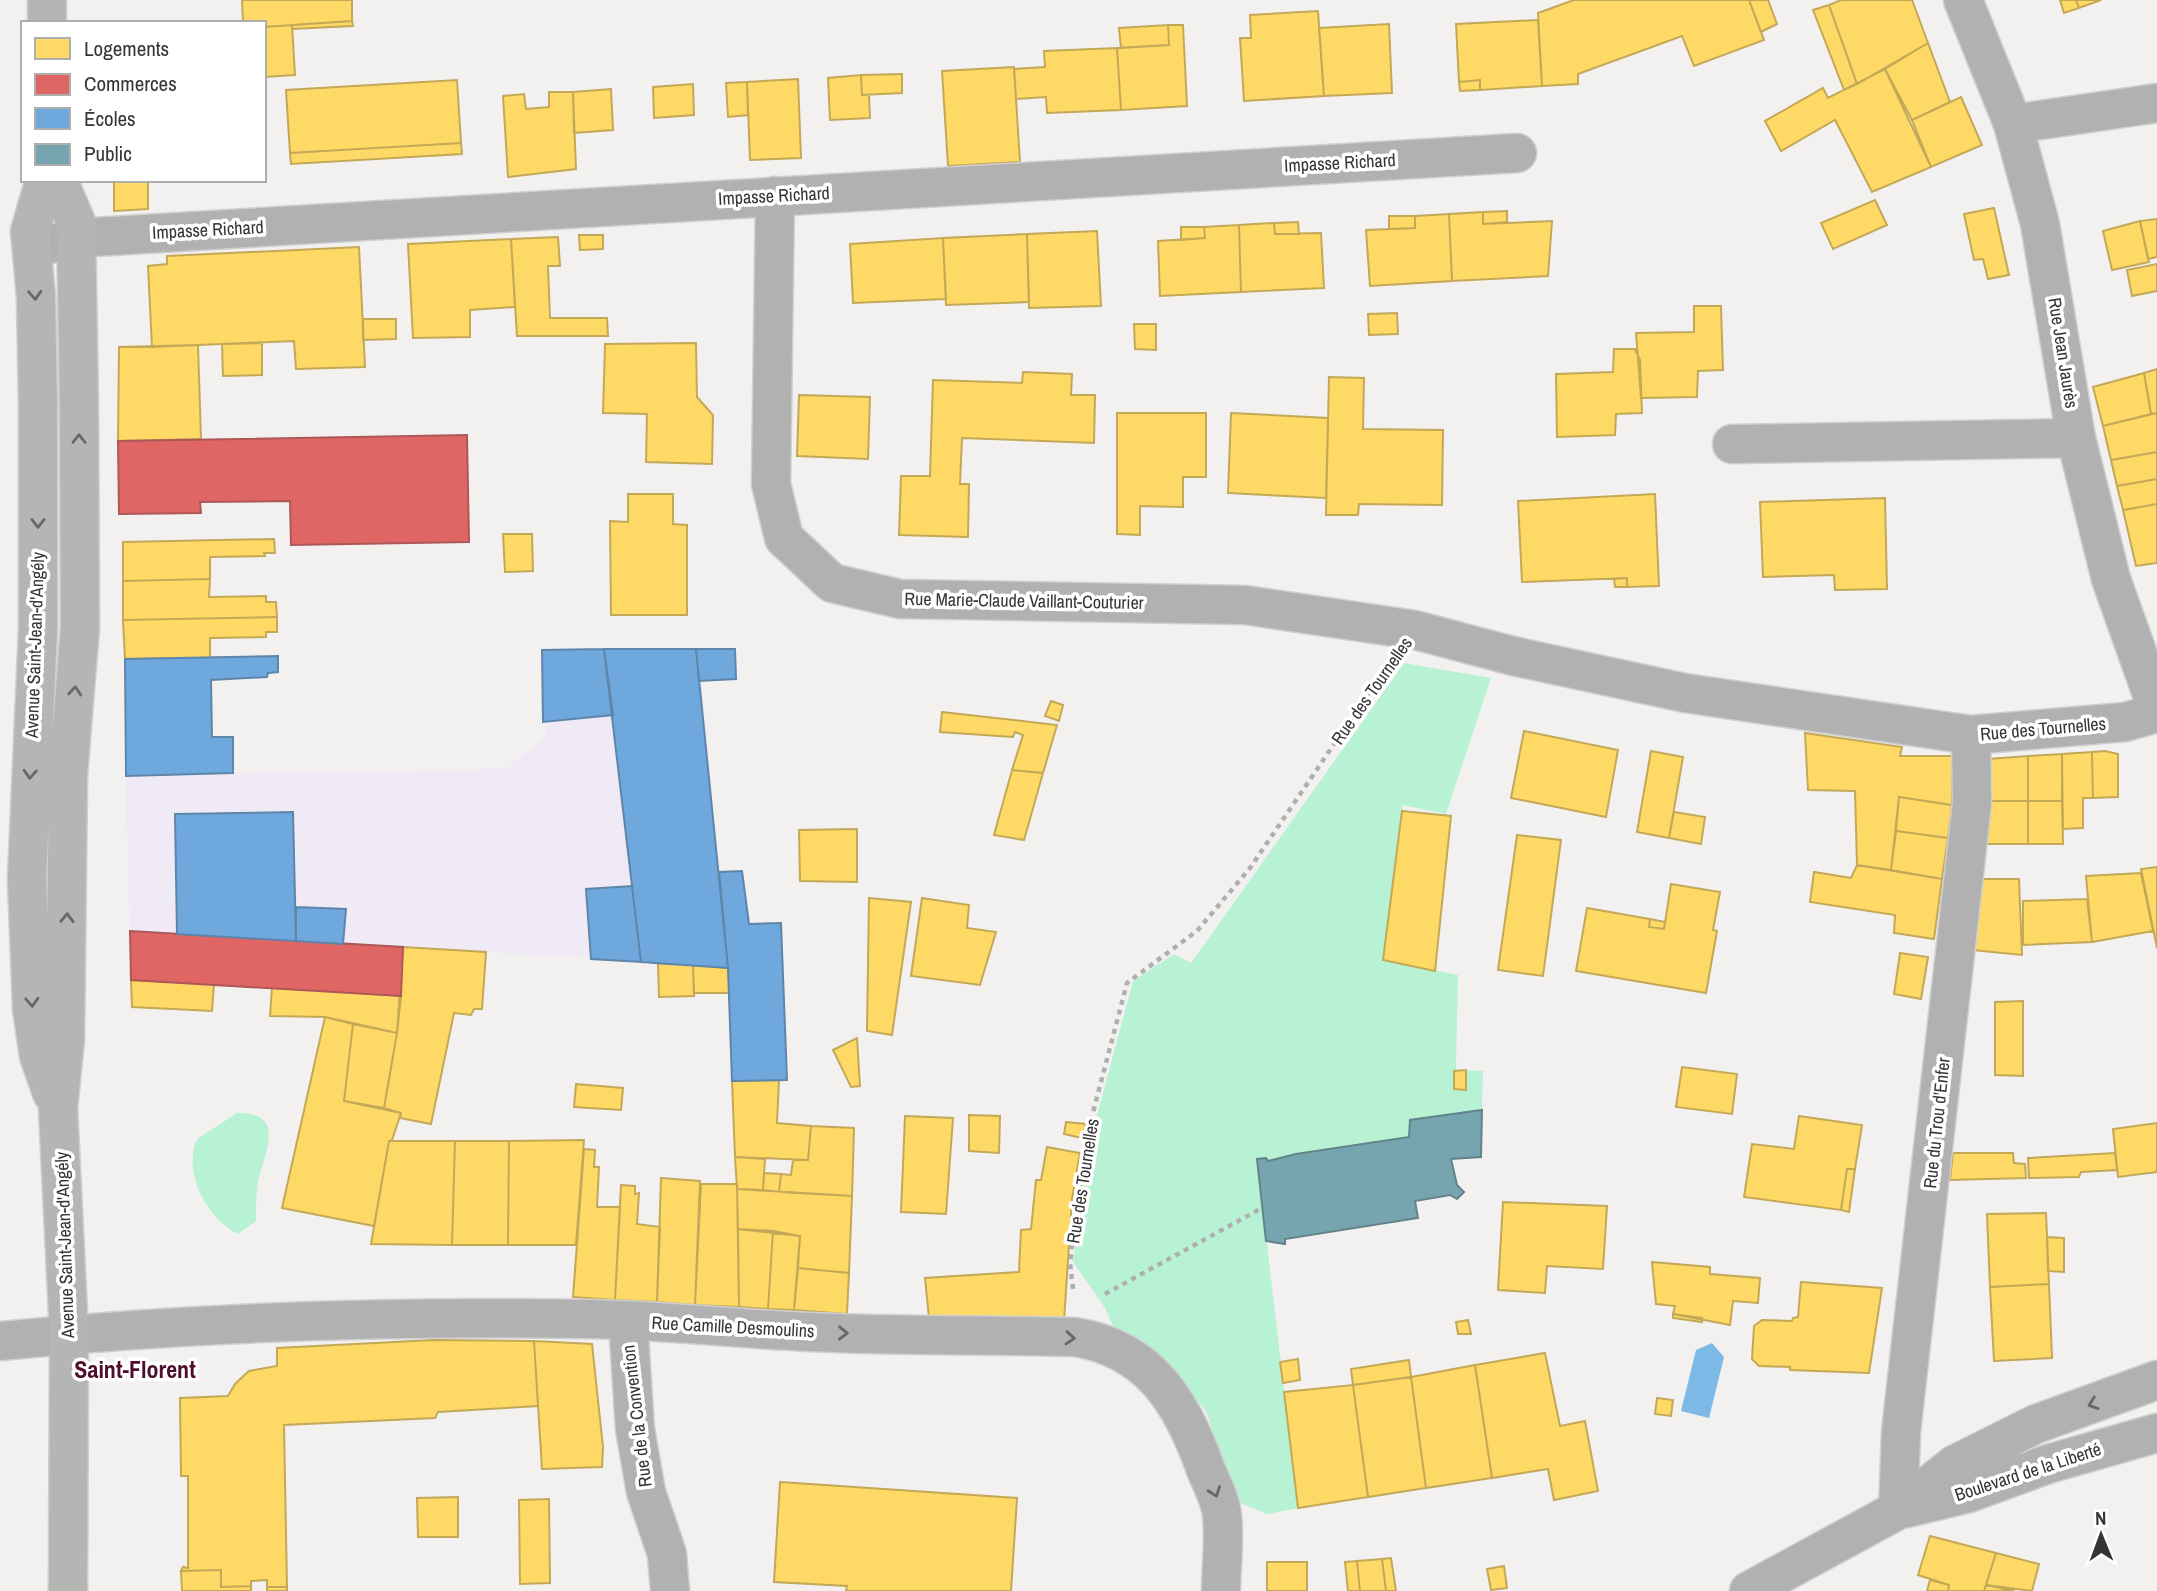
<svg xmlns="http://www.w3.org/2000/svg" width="2157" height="1591" font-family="'Archivo Narrow',sans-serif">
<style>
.education{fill:#efeaf5}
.green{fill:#b8f2d4}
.water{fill:#7cb9e7}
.homes{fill:#ffd966;stroke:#c3a857;stroke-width:2}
.shops{fill:#e06666;stroke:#ad5757;stroke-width:2}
.schools{fill:#6fa8dc;stroke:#5e85aa;stroke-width:2}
.public{fill:#76a5af;stroke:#63838a;stroke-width:2}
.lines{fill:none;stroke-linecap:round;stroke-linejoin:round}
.minor-casing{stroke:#d0cfcf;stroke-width:41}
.major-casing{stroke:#d0cfcf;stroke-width:41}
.path{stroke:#afafaf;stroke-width:4.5;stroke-dasharray:5 5;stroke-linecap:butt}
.minor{stroke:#b2b1b1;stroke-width:38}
.major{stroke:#b5b5b4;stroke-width:38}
.oneway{stroke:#696867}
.oneway2{stroke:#686666}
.labels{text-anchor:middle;stroke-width:7;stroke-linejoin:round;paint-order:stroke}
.street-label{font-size:18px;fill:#363434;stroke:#fff}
.district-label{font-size:24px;font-weight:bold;fill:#4f0e2c;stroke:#fff}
</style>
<rect width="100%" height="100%" fill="#f3f1f0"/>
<path class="education" d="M699 649 727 966 130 932 125 775 505 769 546 737 542 650Z"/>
<path class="green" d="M1404 663 1491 678 1446 814 1403 805 1384 960 1458 975 1456 1070 1483 1071 1482 1110 1411 1120 1409 1137 1296 1154 1268 1161 1266 1158 1257 1159 1298 1508 1267 1514 1236 1501 1206 1411 1157 1357 1117 1335 1105 1308 1073 1262 1090 1141 1133 981 1174 954 1191 963Z
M237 1113C288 1112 264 1153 258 1182 256 1195 256 1208 256 1221L238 1234C207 1219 182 1173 197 1139Z"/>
<path class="water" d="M1712 1343 1724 1357 1709 1418 1681 1411 1696 1350Z"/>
<path class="homes" d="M242 0H352V21L264 27V23H243Z
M1574 0H1749L1764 40 1694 66 1682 36 1578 74V84L1542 86 1538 13Z
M1749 0H1768L1777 24 1761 32Z
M1841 0H1912L1928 43 1857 84 1829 5Z
M2060 0H2076L2079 8 2064 13Z
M2076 0H2101L2079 8Z
M1829 5 1857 84 1844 90 1813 10Z
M1318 11 1324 96 1244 101 1240 38H1251L1250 15Z
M1538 20 1542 86 1480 90V80L1459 82 1456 24Z
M352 21 353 26 292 29V25Z
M1389 24 1392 93 1324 96 1319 28Z
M292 25 295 75 264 77V27Z
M1168 25 1169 45 1121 48 1119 28Z
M1168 25H1183L1187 106 1121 110 1117 48 1169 45Z
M1928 43 1950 102 1912 120 1885 69Z
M1117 48 1121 110 1047 113 1046 97 1016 99 1014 69 1045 67 1044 51Z
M1014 67 1020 162 948 166 942 71Z
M1885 69 1931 167 1872 192 1835 120 1781 151 1765 121 1823 88 1828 98Z
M902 74V93L862 95 861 75Z
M861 75 862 95H869L870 118 830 120 828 78Z
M798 79 801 158 750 160 747 82Z
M457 80 461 143 290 153 286 90Z
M1480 80V90L1460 91 1459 82Z
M747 82 748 115 728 117 726 83Z
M693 84 694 115 654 118 653 87Z
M611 89 613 130 574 133 573 92Z
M549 92H573L576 169 508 177 503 96 524 94 526 109 549 107Z
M1961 97 1982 145 1931 167 1912 120Z
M461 143 462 154 291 164 290 153Z
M114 180H148V209L114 211Z
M1875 200 1887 225 1833 249 1821 223Z
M1994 208 2009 275 1988 279 1983 259 1974 260 1964 214Z
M1507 211V222L1483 224V212Z
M1483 212V224L1552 221 1548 276 1452 281 1449 214Z
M1449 214 1452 281 1370 286 1366 230 1415 228V216Z
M1389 216H1415V228L1389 229Z
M2157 219V257L2148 259 2140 221Z
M2140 221 2149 262 2112 270 2103 231Z
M1298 222 1299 234H1275L1274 223Z
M1274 223 1275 234 1321 233 1324 288 1241 292 1239 225Z
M1239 225 1241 292 1160 296 1158 241 1205 238 1204 227Z
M1181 227H1204L1205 238 1181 240Z
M1097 231 1101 306 1029 308 1027 234Z
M1027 234 1029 302 946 305 943 238Z
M579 235H603V249L580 250Z
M558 237 560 266H548L550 318H607L608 336H517L511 239Z
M943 238 946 299 853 303 850 244Z
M511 239 515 307 470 310V337L413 338 408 244Z
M359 247 365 367 296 369 294 341 152 347 148 266 167 264V256Z
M2157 264V291L2132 296 2127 270Z
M1694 306H1721L1723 370 1698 371 1697 397 1641 398 1636 333 1694 332Z
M1397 313 1398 334 1369 335 1368 314Z
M363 319H396V339L363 340Z
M1134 324H1156V350L1135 349Z
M262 343V375L223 376 222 344Z
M696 343 697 397 713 415 712 464 646 462 647 414 603 413 605 344Z
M198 345 201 439 118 441 119 347Z
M1614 349H1635L1640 360 1642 413 1616 414 1615 435 1557 437 1556 374 1613 372Z
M2157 369V413L2151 414 2144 373Z
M1023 372 1072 374 1071 395H1095L1094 443 962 438 960 484H969L968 537 899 535 901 476H930L933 380 1022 383Z
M2144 373 2151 414 2103 426 2093 387Z
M1329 377 1364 378 1363 429 1443 430 1442 505 1359 504 1358 515H1326Z
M799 395 870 397 868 459 797 456Z
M1117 413H1206V477H1183V507L1140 506V535L1117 534Z
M1231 413 1328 418 1326 498 1228 493Z
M2157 413V452L2111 460 2103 426Z
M2157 452V479L2117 486 2111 460Z
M2157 479V504L2123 510 2117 486Z
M628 494H673V524L687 525V615H611L610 521 628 522Z
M1655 494 1659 586 1627 587V578L1522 582 1518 501Z
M1885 498 1887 589 1835 590 1834 575 1763 577 1760 502Z
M2157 504V563L2136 566 2123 510Z
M503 534H532L533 571 505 572Z
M274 539 275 553H264L265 556 210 557V579L123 581V542Z
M1627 578V587H1615L1614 579Z
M210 579 209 597 266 596V602H276L277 617 123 620V581Z
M277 617V632H266V637L210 638V658L125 659 123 620Z
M1051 701 1063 705 1059 721 1045 716Z
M942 712 1057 725 1043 773 1012 770 1023 735 1015 732 1013 737 940 732Z
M1524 731 1618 750 1606 817 1511 798Z
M1805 733 1902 747 1900 756H1952V805L1899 797 1891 870 1857 865 1855 791 1808 790Z
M1651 751 1683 757 1669 838 1637 832Z
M2105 751 2118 754V797L2093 798 2092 752Z
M2092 752 2093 798H2083V828L2063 829 2062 754Z
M2062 754V801H2028V756Z
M2028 756V801H1988V759Z
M1012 770 1043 773 1024 840 994 835Z
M1899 797 1952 805 1948 838 1896 831Z
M1988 801H2028V844H1986Z
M2028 801H2062L2063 844H2028Z
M1402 811 1451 816 1435 971 1383 960Z
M1674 812 1705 817 1701 844 1669 838Z
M857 829V882L800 881 799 830Z
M1896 831 1948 838 1942 879 1891 870Z
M1517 835 1561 840 1543 976 1498 970Z
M1857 865 1942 879 1934 939 1894 933 1895 915 1810 902 1814 872 1851 878Z
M2157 867V948L2141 869Z
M2141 873 2153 931 2092 942 2086 876Z
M1982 879H2019L2022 955 1973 950Z
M1671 884 1720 892 1713 930 1717 931 1706 993 1576 971 1587 908 1650 919 1649 927 1664 929Z
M869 898 911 902 892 1035 867 1031Z
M922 898 969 905 967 928 996 932 980 985 911 976Z
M2087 899 2092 942 2023 945V901Z
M1650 919 1665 922 1664 929 1649 927Z
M403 947 486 952 482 1009H474L471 1015 454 1013 431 1124 400 1118 401 1113 384 1108 397 1033Z
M1900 953 1928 957 1921 999 1894 994Z
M658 963 693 965 694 996 659 997Z
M693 965 728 968 730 993H694Z
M131 980 214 984 212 1011 132 1007Z
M272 987 401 996 397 1033 325 1017 270 1016Z
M2023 1001V1076L1995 1075V1002Z
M325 1017 353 1024 344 1101 401 1113 392 1140 389 1141 374 1226 282 1208Z
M353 1024 397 1033 384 1108 344 1101Z
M857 1038 860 1086 851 1087 833 1050Z
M1682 1067 1737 1074 1732 1114 1676 1107Z
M1466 1070V1090L1454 1089V1071Z
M779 1080 777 1123 811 1126 808 1160 735 1157 732 1081Z
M576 1084 623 1088 621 1110 574 1107Z
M969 1115 1000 1116 999 1153 969 1151Z
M905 1116 953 1118 946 1214 901 1212Z
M1799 1116 1862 1125 1855 1169H1847L1841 1210 1744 1197 1752 1144 1794 1149Z
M1066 1122 1086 1124 1082 1138 1064 1134Z
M2157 1123V1172L2118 1177 2113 1129Z
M811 1126 854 1128 852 1196 779 1192 781 1174 791 1175 793 1160H808Z
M584 1140 576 1245H508L509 1141Z
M389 1141H455L452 1245 371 1244Z
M455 1141H509L508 1245H452Z
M1047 1147 1080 1153 1072 1199 1064 1321 929 1318 925 1278 1019 1272 1021 1230 1031 1229 1036 1180H1041Z
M584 1149 595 1150 594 1167H599L597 1207H620L615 1300 573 1297Z
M1953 1153H2013L2014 1163 2025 1164 2026 1178 1950 1180Z
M2115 1153 2117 1170 2081 1172 2079 1177 2029 1178 2028 1158Z
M735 1157 765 1159 763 1190 737 1189Z
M1847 1169H1855L1849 1212 1841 1210Z
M764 1173 781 1174 779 1192 763 1190Z
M661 1178 700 1181 695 1305 657 1302Z
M701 1184H737L739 1307 695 1305Z
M621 1185 635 1186V1194L639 1193 637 1224 660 1227 657 1302 615 1300Z
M737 1189 852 1196 849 1273 798 1268 800 1236 738 1229Z
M1503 1202 1607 1206 1603 1269 1547 1266 1545 1293 1498 1290Z
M2046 1213 2049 1284 1990 1287 1987 1214Z
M738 1229 773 1231 768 1309 739 1307Z
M773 1231 800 1236 794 1310 768 1309Z
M2047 1237 2064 1238V1272L2048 1271Z
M1652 1262 1710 1267V1274L1760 1278 1758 1303 1733 1301 1730 1325 1673 1314 1675 1306 1656 1304Z
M798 1268 849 1273 847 1314 794 1310Z
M1801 1282 1882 1288 1869 1373 1790 1370V1367L1759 1366 1752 1359 1754 1326 1762 1320 1792 1321 1793 1318 1798 1317Z
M2049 1284 2052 1358 1994 1361 1990 1287Z
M1673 1314 1702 1318V1322L1673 1318Z
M1468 1320 1471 1334H1458L1456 1322Z
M433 1340 534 1341 538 1406 438 1412 435 1418 284 1425 287 1587H267V1580L251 1581V1586L221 1587V1570L181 1571 183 1567 188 1568V1476H181L180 1398 228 1396 235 1384 249 1371 277 1366V1348Z
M534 1341 592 1344 603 1447 602 1467 542 1469Z
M1545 1353 1560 1426 1585 1421 1598 1491 1554 1500 1548 1469 1492 1478 1475 1365Z
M1298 1359 1300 1380 1283 1383 1280 1362Z
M1409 1360 1411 1377 1353 1385 1351 1369Z
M1475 1365 1492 1478 1426 1488 1411 1377Z
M1411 1377 1426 1488 1368 1497 1353 1385Z
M1353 1385 1368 1497 1298 1508 1284 1392Z
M1657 1398 1673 1400 1671 1416 1655 1414Z
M780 1482 1017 1498 1011 1591H846L847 1586 774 1582Z
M458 1497V1537H418L417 1498Z
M549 1499 550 1583 520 1584 519 1500Z
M1930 1536 1996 1553 1984 1591H1948L1949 1585 1918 1575Z
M1996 1553 2039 1564 2032 1591 1986 1585Z
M1391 1558 1396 1591H1386L1382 1559Z
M1382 1559 1386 1591H1360L1357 1561Z
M1357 1561 1360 1591H1348L1345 1562Z
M1267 1562H1307V1591H1267Z
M1504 1566 1507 1588 1491 1590 1487 1569Z
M221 1570V1587L251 1586V1591H182L181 1571Z
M1930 1580 1949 1585 1948 1591H1927Z
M1986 1585 2014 1591H1984Z
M267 1587H287V1591H267Z"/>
<path class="shops" d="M467 435 469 542 291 545 290 501 200 502 201 513 119 514 118 441Z
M130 931 403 947 401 996 131 980Z"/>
<path class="schools" d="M604 649H696L728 968 641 962Z
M604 649 613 715 543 722 542 650Z
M696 649H735L736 679 699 681Z
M278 656V672L268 673 267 677 211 680 212 737H233V773L126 776 125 659Z
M293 812 296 941 177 934 175 814Z
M742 871 749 924 781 923 787 1080 732 1081 728 968 719 872Z
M632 886 641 962 591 959 586 889Z
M296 907 346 909 343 944 296 941Z"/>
<path class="public" d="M1482 1110 1481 1157 1451 1159 1457 1185 1464 1192 1457 1199 1450 1195 1415 1201 1418 1218 1285 1239V1244L1266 1241 1257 1159 1266 1158 1268 1161 1296 1154 1409 1137 1410 1120Z"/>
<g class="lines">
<g class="minor-casing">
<path id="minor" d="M1963 0 2013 124 2040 224 2076 438 2111 579 2157 708
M2013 124 2157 103
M775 196 771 484 784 538 832 583 900 599 1245 605 1415 630 1513 656 1685 693 1971 735 2125 722 2157 713
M32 248 77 238 1517 153
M1732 444 2076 438
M628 1321 635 1429 646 1492 667 1554 670 1591
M0 1341C195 1322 392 1316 589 1319 662 1320 736 1329 810 1332 898 1336 987 1335 1075 1337 1150 1349 1182 1402 1206 1470 1212 1484 1221 1501 1222 1516 1225 1540 1221 1566 1221 1591
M1907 1508 1969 1493 2048 1464 2157 1433
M1898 1510 1901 1432 1972 803 1971 735
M1749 1591 1898 1510 1954 1465 2036 1424 2157 1380"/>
</g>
<g class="major-casing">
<path id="major" d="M47 0V23
M45 180 30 231 36 297 38 406V629L27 879 32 1009 39 1056 52 1093
M58 180 76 222 79 405 80 628 68 775 65 1040 58 1108 69 1334 68 1591"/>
</g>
<path class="path" d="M1073 1289 1070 1263 1086 1139 1127 983 1197 931 1250 868 1383 672
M1105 1294 1262 1208"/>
<use href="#minor" class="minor"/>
<use href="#major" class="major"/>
</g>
<defs><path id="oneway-chevron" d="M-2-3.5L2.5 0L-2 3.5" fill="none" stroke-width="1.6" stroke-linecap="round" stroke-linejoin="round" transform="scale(1.75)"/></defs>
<g class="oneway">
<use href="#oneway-chevron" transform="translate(35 295) rotate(87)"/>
<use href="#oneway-chevron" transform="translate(79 439) rotate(-90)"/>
<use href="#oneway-chevron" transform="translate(38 523) rotate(90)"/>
<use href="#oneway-chevron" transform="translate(75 691) rotate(-85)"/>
<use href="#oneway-chevron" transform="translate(30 774) rotate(93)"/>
<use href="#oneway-chevron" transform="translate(67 918) rotate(-89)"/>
<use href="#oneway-chevron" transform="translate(32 1002) rotate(87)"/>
</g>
<g class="oneway2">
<use href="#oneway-chevron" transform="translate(843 1333) rotate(1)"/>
<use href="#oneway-chevron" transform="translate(1070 1338) rotate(4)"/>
<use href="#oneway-chevron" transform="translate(2093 1404) rotate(161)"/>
<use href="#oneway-chevron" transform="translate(1215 1492) rotate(70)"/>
</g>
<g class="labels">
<g class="street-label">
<text transform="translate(1340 163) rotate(-3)" y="6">Impasse Richard</text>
<text transform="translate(774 196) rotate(-3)" y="6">Impasse Richard</text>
<text transform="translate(208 230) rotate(-3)" y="6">Impasse Richard</text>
<text transform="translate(2063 353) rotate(81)" y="6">Rue Jean Jaurès</text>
<text transform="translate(1024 601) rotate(1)" y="6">Rue Marie-Claude Vaillant-Couturier</text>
<text transform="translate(35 645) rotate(-88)" y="6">Avenue Saint-Jean-d'Angély</text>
<text transform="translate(1372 691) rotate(-55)" y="6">Rue des Tournelles</text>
<text transform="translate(2043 729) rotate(-5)" y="6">Rue des Tournelles</text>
<text transform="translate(1937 1123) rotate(-84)" y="6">Rue du Trou d'Enfer</text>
<text transform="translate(1083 1181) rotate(-81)" y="6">Rue des Tournelles</text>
<text transform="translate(65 1245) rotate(-92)" y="6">Avenue Saint-Jean-d'Angély</text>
<text transform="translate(733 1327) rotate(3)" y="6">Rue Camille Desmoulins</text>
<text transform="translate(637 1416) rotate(-97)" y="6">Rue de la Convention</text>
<text transform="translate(2028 1472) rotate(-18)" y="6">Boulevard de la Liberté</text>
</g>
<g class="district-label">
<text x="135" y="1378">Saint-Florent</text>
</g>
</g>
<rect x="21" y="21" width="245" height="161" fill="#ffffff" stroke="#afaeae" stroke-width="2"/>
<rect x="35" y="38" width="35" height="21" fill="#ffd966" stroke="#afaeae" stroke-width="2"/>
<text x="84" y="56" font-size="21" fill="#363434">Logements</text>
<rect x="35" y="74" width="35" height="21" fill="#e06666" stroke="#afaeae" stroke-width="2"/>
<text x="84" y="91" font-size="21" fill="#363434">Commerces</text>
<rect x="35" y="108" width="35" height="21" fill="#6fa8dc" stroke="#afaeae" stroke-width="2"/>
<text x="84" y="126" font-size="21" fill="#363434">Écoles</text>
<rect x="35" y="144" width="35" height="21" fill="#76a5af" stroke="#afaeae" stroke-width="2"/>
<text x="84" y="161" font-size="21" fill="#363434">Public</text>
<g transform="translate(2101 1535) rotate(359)" stroke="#ffffff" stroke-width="5" paint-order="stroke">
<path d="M0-5L12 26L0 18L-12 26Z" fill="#363434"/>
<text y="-10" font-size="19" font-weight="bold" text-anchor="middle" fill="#363434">N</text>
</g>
</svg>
